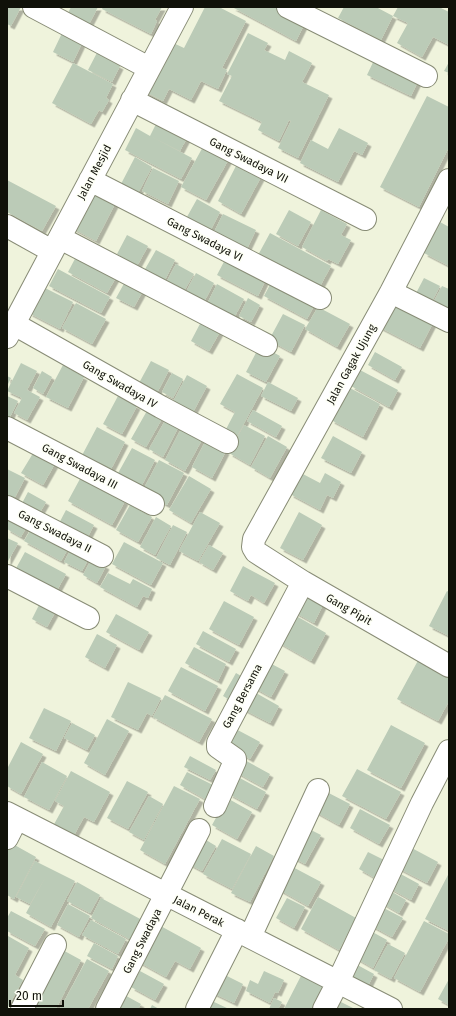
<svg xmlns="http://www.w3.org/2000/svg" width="456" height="1016" font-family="'Fira Sans',sans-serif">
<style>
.building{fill:#bbcbb7;filter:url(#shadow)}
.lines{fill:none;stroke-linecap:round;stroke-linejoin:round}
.minor-casing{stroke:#888c76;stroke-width:24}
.minor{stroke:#fff;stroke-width:22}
.labels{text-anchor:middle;stroke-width:3;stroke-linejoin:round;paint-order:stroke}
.street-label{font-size:11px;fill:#101109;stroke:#fdfff5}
</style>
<defs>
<filter id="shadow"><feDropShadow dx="3.5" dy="3.5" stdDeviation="0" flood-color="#0004"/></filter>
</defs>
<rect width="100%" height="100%" fill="#eff3dc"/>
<path class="building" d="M7 7H21L11 26 7 24Z
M71 7H98L88 26 67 15Z
M103 7H162L155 20 157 21 151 34 102 9Z
M205 7H219L246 21 222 68 227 70 218 89 201 81 191 100 169 89 163 101 144 91 169 41 184 48Z
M232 7H281L307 19 296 41Z
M344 7H376L393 16 381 40 338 18Z
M398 7H439L449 12V45L433 37 422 57 397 43 408 23 393 16Z
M63 31 83 41 73 62 53 52Z
M248 33 268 43 264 50 285 60 289 51 312 63 302 82 329 95 298 158 278 148 291 121 289 120 279 141 258 130 262 122 219 101 232 76 227 74Z
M101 45 120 55 116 64 120 66 112 82 88 70Z
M376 56 420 77 411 96 367 75Z
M449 62V73L444 71Z
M73 63 113 84 106 98 109 100 102 112 99 110 91 124 52 103Z
M427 96 449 107V147L419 207 380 187Z
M159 118 189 134 180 151 152 137 192 158 181 179 125 150 136 128 150 136Z
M339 128 368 143 362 155 354 151 338 182 300 163 311 140 328 149Z
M205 143 230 157 206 200 181 187Z
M135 157 152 167 138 193 121 184Z
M237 164 261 177 241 214 218 201Z
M153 168 179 181 168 204 142 191Z
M7 180 56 206 42 231 7 212Z
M94 185 118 198 96 241 72 228Z
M197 199 220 212 207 237 183 224Z
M289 210 311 222 298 246 276 234Z
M321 210 347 224 341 235 351 240 338 264 328 259 327 261 302 247Z
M223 214 256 230 244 255 211 238Z
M440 222 449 227V266L424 253Z
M270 233 331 266 318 290 257 257Z
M127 235 148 246 137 266 117 254Z
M156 250 175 260 164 282 144 271Z
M78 253 118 274 107 293 68 272Z
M228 254 268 275 258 296 217 275Z
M176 264 194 274 184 291 167 281Z
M58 269 110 297 101 313 49 286Z
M196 273 214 283 204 302 186 292Z
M274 277 317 300 307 319 264 296Z
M424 278 440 286 429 307 413 299Z
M126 280 144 289 134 307 116 298Z
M37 284 73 302 60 329 29 313Z
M217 284 244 299 234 318 207 304Z
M442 286 449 289V314L431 307Z
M248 298 260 305 251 322 239 316Z
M394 298 435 319 420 348 379 327Z
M76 303 106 319 92 344 62 328Z
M318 307 350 324 337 347 305 329Z
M283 314 305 325 291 352 269 340Z
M202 320 221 330 209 351 191 341Z
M260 345 280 356 266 382 246 372Z
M375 352 402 367 395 380 368 365Z
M151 361 169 370 157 393 139 383Z
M21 363 37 371 27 390 40 397 27 420 14 413 22 398 7 391Z
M63 365 84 377 68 408 46 397Z
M360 370 398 390 389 407 351 386Z
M42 371 52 377 43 394 33 388Z
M172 373 183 379 173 398 162 392Z
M237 374 263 388 235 440 224 433 235 412 220 404Z
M187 375 207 386 192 414 172 404Z
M7 376 11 378 7 386Z
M268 382 298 398 291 411 261 396Z
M348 387 380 404 363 437 331 420Z
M7 396 18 401 8 421 7 420Z
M118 396 137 406 122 434 103 424Z
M148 409 163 417 146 447 131 439Z
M253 410 282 426 276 437 247 421Z
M166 419 179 426 163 457 149 449Z
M183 425 204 436 185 471 165 460Z
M244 425 265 436 250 465 229 453Z
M97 427 125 442 107 477 79 461Z
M268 436 287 447 270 478 251 467Z
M333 436 362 452 351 473 321 458Z
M206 440 226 451 212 478 192 467Z
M132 448 155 460 141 487 117 475Z
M35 450 56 462 43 485 21 473Z
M159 460 184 473 167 505 142 492Z
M7 469 25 478 14 499 7 495Z
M301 473 320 483 325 473 341 482 333 498 327 495 320 510 290 494Z
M189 476 211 489 191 523 169 510Z
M81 477 125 501 112 525 68 501Z
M28 492 46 502 38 516 20 507Z
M130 505 152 517 138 542 116 530Z
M66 510 94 525 84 544 56 529Z
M7 512 28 524 21 537 7 529Z
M200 512 220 523 198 561 179 551Z
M299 512 322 525 303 560 280 548Z
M156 517 171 526 155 555 140 547Z
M173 525 187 532 170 565 156 558Z
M32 527 69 547 61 561 24 541Z
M7 538 18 543 7 563Z
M124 542 163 563 151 585 112 564Z
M209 545 223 553 213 570 199 562Z
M72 547 90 556 82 571 64 562Z
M25 552 66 574 55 594 14 572Z
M92 558 106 566 97 583 83 575Z
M243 566 275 583 264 603 251 595 248 601 230 591Z
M108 573 130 584 133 579 152 589 148 598 143 596 137 607 100 587Z
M304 590 325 601 314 623 292 611Z
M447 591 449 592V636L429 626Z
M41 601 57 609 47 627 32 619Z
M224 601 254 617 239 645 209 629Z
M291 613 326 633 311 661 276 641Z
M116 614 149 632 139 650 106 632Z
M203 631 236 649 229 662 196 644Z
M97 634 117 645 105 668 85 657Z
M194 647 226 664 218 681 185 663Z
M421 655 449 670V701L438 721 397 699Z
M264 660 285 671 271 697 251 686Z
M181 667 218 686 205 711 168 691Z
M236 673 248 680 235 703 223 696Z
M128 682 161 698 152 716 147 713 138 730 111 717Z
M249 689 279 706 270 723 239 707Z
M165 695 212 719 199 742 153 717Z
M44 708 71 721 56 751 29 738Z
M107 719 129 731 105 775 84 763Z
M72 723 95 735 87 750 64 738Z
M391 725 425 743 401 788 367 770Z
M232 727 260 742 250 759 223 744Z
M21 742 43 754 21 794 7 786V769Z
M190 756 216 770 210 780 184 767Z
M241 758 270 774 263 787 234 771Z
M42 762 67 776 49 810 24 797Z
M357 769 401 792 386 819 342 796Z
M71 771 110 792 94 822 84 817 72 839 52 828 64 806 55 801Z
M187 772 213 785 205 799 180 785Z
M238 777 266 792 257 809 229 794Z
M127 781 148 792 128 829 107 818Z
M174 786 200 799 165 864 140 850Z
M321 789 350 804 339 825 310 809Z
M149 796 163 804 144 840 129 832Z
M227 798 252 812 237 839 212 825Z
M360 809 390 825 379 844 350 828Z
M305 827 321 835 305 864 290 856Z
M201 837 216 846 202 871 187 863Z
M222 839 251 854 232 889 203 874Z
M11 843 36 857 14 899 7 895V851Z
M256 846 274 856 250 902 231 893Z
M408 846 438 862 427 883 396 867Z
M368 852 384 860 375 878 359 869Z
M35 861 75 881 51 927 26 913 46 876 30 904 16 897Z
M289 865 321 882 308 906 276 888Z
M397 872 419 884 411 900 389 888Z
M449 873V931L425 919Z
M77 882 100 895 90 913 67 901Z
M387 889 406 900 399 913 380 902Z
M318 897 356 918 339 950 301 929Z
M101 898 144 921 133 941 91 918Z
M287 898 305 907 294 928 276 918Z
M68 904 90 916 79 937 57 925Z
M378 905 403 918 392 937 368 924Z
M11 911 45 929 35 946 7 931V918Z
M91 920 126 939 118 954 82 935Z
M424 921 449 934V938L420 992 394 978Z
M157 924 201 948 190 969 175 961 166 977 137 961Z
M367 929 387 940 373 968 352 956Z
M8 936 29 948 15 975 23 980 7 1009V938Z
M94 943 118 956 112 969 87 956Z
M388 944 405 953 391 979 374 970Z
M59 948 81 960 56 1009H27Z
M87 959 109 971 88 1009H60Z
M352 962 374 974 367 988 344 976Z
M304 970 325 981 311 1009H284Z
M140 971 164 984 155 1000 131 987Z
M264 971 284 980 278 993 275 992 270 1003 246 991 250 980 258 984Z
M219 972 243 984 234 1003 209 991Z
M449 979V1005L438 999Z
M119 992 141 1004 138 1009H111Z
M274 998 282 1002 278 1009H269Z
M333 998 355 1009H327Z
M212 1001 229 1009H208Z
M152 1005 159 1009H150Z"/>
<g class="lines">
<g class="minor-casing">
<path id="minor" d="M34 7 149 68
M288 7 426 76
M132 100 365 219
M90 180 320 298
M449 180 391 292 254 539 253 547 256 552 303 582 449 666
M7 226 52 251
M60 238 266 345
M391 292 449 321
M14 324 161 407 227 442
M7 337 182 7
M7 428 153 504
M7 507 102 556
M7 576 88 618
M215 806 235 761V759L218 747V743L303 582
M7 813 391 1009
M7 838 17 818
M250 937 318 790
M22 1009 55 945
M107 1009 199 830
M197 1009 237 930
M324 1009 338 982 422 803 449 751"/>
</g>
<use href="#minor" class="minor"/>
</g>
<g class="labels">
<g class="street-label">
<text transform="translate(249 160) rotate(27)" y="4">Gang Swadaya VII</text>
<text transform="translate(94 172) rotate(-62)" y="4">Jalan Mesjid</text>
<text transform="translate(205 239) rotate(27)" y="4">Gang Swadaya VI</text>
<text transform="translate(351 364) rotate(-61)" y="4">Jalan Gagak Ujung</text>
<text transform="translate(120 384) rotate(30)" y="4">Gang Swadaya IV</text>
<text transform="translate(80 466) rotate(28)" y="4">Gang Swadaya III</text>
<text transform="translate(55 531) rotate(27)" y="4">Gang Swadaya II</text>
<text transform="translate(349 609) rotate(30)" y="4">Gang Pipit</text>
<text transform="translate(242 696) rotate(-62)" y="4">Gang Bersama</text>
<text transform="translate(199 911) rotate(27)" y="4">Jalan Perak</text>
<text transform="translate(142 941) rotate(-63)" y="4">Gang Swadaya</text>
</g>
</g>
<rect width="456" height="1016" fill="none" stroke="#101109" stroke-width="16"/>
<path d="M10 1000v6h53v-6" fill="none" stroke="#101109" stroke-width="2"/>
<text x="16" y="1000" font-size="12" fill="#101109" stroke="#fdfff5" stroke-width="3" paint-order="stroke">20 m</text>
</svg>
